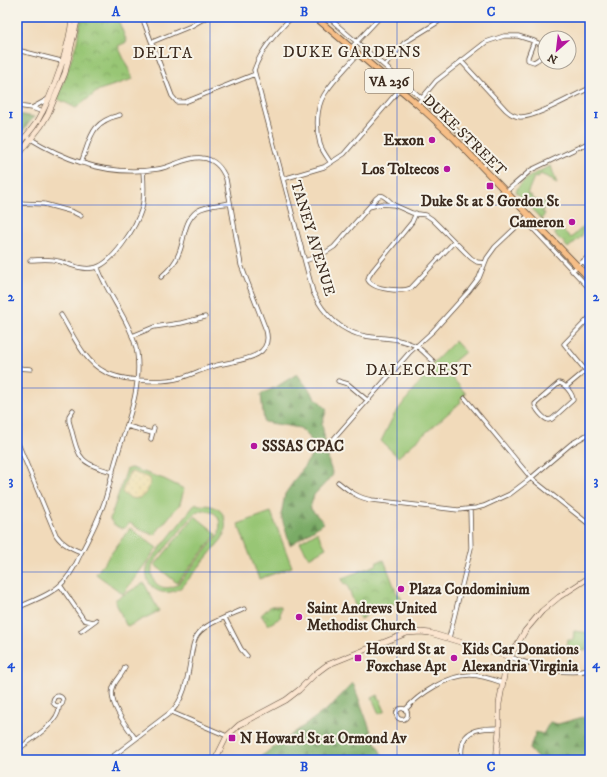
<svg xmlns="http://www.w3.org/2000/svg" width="607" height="777" font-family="'IM FELL DW Pica',serif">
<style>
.grass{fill:#98c675;stroke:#6a784a;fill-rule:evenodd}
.forest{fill:url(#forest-firs);stroke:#5a6a42}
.sand{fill:url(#sand-dots);stroke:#94825e}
.park{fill:url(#park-crowns);stroke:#6a784a}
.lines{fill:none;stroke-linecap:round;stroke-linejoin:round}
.street-casing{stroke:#564435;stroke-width:5}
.secondary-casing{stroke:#564435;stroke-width:6}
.primary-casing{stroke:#564435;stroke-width:7}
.street{stroke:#fff;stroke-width:3.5}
.secondary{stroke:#fbe5cf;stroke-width:5}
.primary{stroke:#f6be87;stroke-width:5.5}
.grid{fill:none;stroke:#1d4ed8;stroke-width:1;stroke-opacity:0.55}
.poi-dot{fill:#b5179e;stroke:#f7f3e8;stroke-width:1.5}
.labels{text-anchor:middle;stroke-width:4;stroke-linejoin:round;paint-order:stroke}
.shield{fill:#f7f3e8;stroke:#73665b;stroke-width:1}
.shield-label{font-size:14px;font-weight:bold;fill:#3b2a1e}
.street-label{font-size:15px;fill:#3b2a1e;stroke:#f7f3e8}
.poi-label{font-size:15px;font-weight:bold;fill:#3b2a1e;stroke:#f7f3e8;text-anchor:start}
.neighbourhood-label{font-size:16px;letter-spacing:1px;fill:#3b2a1e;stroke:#f7f3e8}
.neatline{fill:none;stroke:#1d4ed8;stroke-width:1.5}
.grid-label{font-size:13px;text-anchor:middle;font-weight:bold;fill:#1d4ed8}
</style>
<defs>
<pattern id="forest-firs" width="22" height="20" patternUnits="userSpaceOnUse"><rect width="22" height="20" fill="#7aab66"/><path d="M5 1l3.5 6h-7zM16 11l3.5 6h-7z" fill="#658b53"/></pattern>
<pattern id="sand-dots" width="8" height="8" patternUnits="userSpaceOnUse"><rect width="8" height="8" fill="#eeda9e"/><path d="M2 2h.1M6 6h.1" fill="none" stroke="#cdbb88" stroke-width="1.8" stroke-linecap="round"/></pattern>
<pattern id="park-crowns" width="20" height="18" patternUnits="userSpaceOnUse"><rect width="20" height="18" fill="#98c675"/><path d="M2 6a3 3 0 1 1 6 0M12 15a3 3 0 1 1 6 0" fill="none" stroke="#7da15f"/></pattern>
</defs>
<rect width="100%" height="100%" fill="#f7f3e8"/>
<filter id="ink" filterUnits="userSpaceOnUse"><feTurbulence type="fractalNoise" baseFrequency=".025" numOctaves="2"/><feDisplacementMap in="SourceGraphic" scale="8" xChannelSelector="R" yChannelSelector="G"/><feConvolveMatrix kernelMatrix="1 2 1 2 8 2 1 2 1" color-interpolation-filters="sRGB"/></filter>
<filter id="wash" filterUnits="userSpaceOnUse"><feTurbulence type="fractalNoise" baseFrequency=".012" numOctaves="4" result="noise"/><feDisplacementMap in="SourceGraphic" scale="16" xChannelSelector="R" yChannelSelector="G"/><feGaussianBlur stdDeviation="0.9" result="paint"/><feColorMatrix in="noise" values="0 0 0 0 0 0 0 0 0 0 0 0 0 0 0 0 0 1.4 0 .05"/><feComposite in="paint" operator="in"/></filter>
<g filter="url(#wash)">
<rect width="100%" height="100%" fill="#f1daba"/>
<path class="grass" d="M551 166 557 184 553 182 554 180 540 174 538 178 534 177 527 194 532 196 531 198 544 203 545 201H547L542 212 545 213 542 219 554 231 553 232 516 192C519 180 541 170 551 166Z
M587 223 590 227 582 231V236L568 248 564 244 565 243 563 242 554 234 561 228 571 238Z
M455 341 465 352 445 369 466 394 460 399 461 402 398 457 381 441 394 415 432 367 431 365Z
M131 468 164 479 184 489 180 504 154 535 141 530 130 523 124 528C119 529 112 524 110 519L127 469Z
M196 503C200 507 205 504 211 506 227 510 228 526 222 539L183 586C163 602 139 586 149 562ZM204 510 214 513 218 517 220 523 219 534 178 584C162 595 147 581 153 563L195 513Z
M271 512 292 567 259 579 238 524Z
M195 516 217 534 177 583 155 565Z
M130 528 157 548 123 594 96 574Z
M317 532 326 548 309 558 300 542Z
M144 583 159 611 129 626 126 625 115 601 116 599Z
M574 631 590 633V642H587L586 651 566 648 567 640H573Z"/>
<path class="forest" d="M17 114 34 117 17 138Z
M297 374 314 396 327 409 322 424 329 463 333 475 314 495 310 508 324 523 290 545 281 515 285 494 312 455 310 438 300 428 264 422 261 394 276 387Z
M353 683 374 740 385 760H256L330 707Z
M583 717 590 723V760H539L530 750 531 744 536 732 543 734 550 722 558 724Z"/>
<path class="sand" d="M132 472 150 478C151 496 134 506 122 492L129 473Z"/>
<path class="park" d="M81 17H117L127 42 118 46 133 79 99 90 76 108 58 99 77 42Z
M384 560 397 594 400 595 402 601 368 614 366 616 360 619 347 584H344L342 578 376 565 377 562Z
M271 606H281L280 618 268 625 261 615Z
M378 695 385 711 379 714 372 698Z"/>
</g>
<g filter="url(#ink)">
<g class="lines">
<g class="street-casing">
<path id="street" d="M142 17 172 96 177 102H185L255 74
M292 17C276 33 262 48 254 70L313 292C323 314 341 332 365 336 383 339 396 337 414 345 421 348 427 356 433 361
M328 17C382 65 438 109 488 161L483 167
M152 42 191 26 207 17
M17 47 19 17
M351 48 380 17
M17 50 65 62
M461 61 506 110C510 114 514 116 520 117 535 118 574 95 590 88
M385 66 404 43 438 22 441 17
M417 104 436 81 486 42 504 36H518L534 41 528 57V60L534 62C540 59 545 54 544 46L534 41
M17 106 32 108 43 112
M32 108 48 99
M29 138C68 162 111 177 158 169 171 167 189 156 202 158 214 159 222 168 226 179L241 265 266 330C275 361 233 360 214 366 202 369 192 375 180 378 162 383 121 381 105 372 83 361 73 334 61 315
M81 163C91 138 90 122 120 115
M331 163C327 157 322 151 320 144 316 129 316 108 324 95 333 80 347 67 358 54
M283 179 324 167 344 154 400 89
M507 191 531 170 590 142
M17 203 44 204 73 212 81 216
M369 207C381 192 380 192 394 205
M416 213 412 222 373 270 369 276 368 280C373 290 402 292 411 288L454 242
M524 219 590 289
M30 260C39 260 49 258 58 261 70 264 80 270 93 268 112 266 137 225 142 208 145 195 144 183 143 171
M305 261 323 254 334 247 369 207 381 204 394 205 412 213 426 215 432 219 471 258 477 262 485 263
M583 261 590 269
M572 271 590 255
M161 277C169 270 176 263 179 253 185 239 183 222 197 211 206 205 220 205 230 203
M132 336 154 327 181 323 205 317
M17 368 31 369
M586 371 564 344 590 317
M338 381 348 384 367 400
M559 383C565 384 573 394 573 400L552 419 548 420C543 418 535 409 535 404Z
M566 387 590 367
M465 398 531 478 590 525
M73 410 69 416V421C79 455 75 463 113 472
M127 426 152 433
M151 439 154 428
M17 441 56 535C62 544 71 548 81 552
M332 441 409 353 433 331 469 291 479 278 487 258 495 247 529 215
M338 482C349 491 358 498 372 500L458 510 476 508 484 506 510 494 531 478 571 444 590 433
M60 585 84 620 92 622
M17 608C34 600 54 594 66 579 73 571 77 562 81 553 90 536 98 520 104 503 109 488 112 472 117 456 127 423 142 388 137 353 132 323 108 296 98 268
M225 618 241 649 247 656
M81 631 96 620
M449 638 471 548 470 509
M510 657C537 666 561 676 590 670
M125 667C123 675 115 680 113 688 108 703 127 727 135 738
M53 701a5 5 0 1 1 10 0a5 5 0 1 1-10 0Z
M396.5 714a5.5 5.5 0 1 1 11 0a5.5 5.5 0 1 1-11 0Z
M405 710C419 694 448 675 470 675 481 675 492 679 503 683
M171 712 227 736
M17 750C29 741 61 722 59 706
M108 760 171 712C187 696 188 672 192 651 193 645 194 639 198 634 206 623 232 615 244 609
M462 760C462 756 461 752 462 747 464 728 484 728 499 728"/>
</g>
<g class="secondary-casing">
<path id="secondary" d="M17 147C24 138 32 130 38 120 53 94 70 46 72 17
M17 157 41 126 48 114 65 73 78 17
M17 750 25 760
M215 760 227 736 239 725 286 700 299 690 315 674 327 665 407 633 421 632 430 633 510 657
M496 760 499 730V704L505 670 510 657 525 631 542 611 559 597 590 577"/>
</g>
<g class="primary-casing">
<path id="primary" d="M315 17 417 104 455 139 590 279"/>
</g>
<use href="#street" class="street"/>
<use href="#secondary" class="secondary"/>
<use href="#primary" class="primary"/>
</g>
</g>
<path class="grid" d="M210 17V760M397 17V760M17 205H590M17 388H590M17 572H590"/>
<g class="poi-dot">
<circle cx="432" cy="140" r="4"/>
<circle cx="447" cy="169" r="4"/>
<rect x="486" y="182" width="8" height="8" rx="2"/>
<circle cx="572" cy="222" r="4"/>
<circle cx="254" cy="446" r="4"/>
<circle cx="401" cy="589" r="4"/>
<circle cx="299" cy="617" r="4"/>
<rect x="354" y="654" width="8" height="8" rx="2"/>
<circle cx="454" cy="658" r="4"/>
<rect x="228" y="734" width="8" height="8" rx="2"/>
</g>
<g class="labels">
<rect class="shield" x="365" y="69" width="48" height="24" rx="3"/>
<g class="shield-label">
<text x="389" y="86">VA 236</text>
</g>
<g class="street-label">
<text transform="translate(465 135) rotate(44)" y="5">DUKE STREET</text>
<text transform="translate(313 238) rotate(73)" y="5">TANEY AVENUE</text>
</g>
<g class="poi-label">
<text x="424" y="145" text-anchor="end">Exxon</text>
<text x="439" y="174" text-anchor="end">Los Toltecos</text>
<text x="490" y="206" text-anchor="middle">Duke St at S Gordon St</text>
<text x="564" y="227" text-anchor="end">Cameron</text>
<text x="262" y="451">SSSAS CPAC</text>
<text x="409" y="594">Plaza Condominium</text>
<text x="307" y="613">Saint Andrews United<tspan x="307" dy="17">Methodist Church</tspan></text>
<text x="366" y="654">Howard St at<tspan x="366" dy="17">Foxchase Apt</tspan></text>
<text x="462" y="654">Kids Car Donations<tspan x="462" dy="17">Alexandria Virginia</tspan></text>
<text x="240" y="743">N Howard St at Ormond Av</text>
</g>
<g class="neighbourhood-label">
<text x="352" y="57">DUKE GARDENS</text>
<text x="163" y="58">DELTA</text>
<text x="419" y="375">DALECREST</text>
</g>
</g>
<rect width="607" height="777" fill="none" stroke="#f7f3e8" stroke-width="44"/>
<g transform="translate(557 50) rotate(208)"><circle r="19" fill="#f7f3e8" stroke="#aca397"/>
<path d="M0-3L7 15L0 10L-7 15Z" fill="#b5179e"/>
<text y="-6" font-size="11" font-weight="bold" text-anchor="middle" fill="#3b2a1e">N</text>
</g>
<rect x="22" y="22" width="563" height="733" class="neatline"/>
<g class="grid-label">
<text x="116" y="16">A</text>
<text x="304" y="16">B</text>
<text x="491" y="16">C</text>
<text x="11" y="118">1</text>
<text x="596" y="118">1</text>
<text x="11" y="301">2</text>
<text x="596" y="301">2</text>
<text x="11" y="485">3</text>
<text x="596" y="485">3</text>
<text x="11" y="668">4</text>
<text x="596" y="668">4</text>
<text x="116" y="771">A</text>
<text x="304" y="771">B</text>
<text x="491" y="771">C</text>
</g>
</svg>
